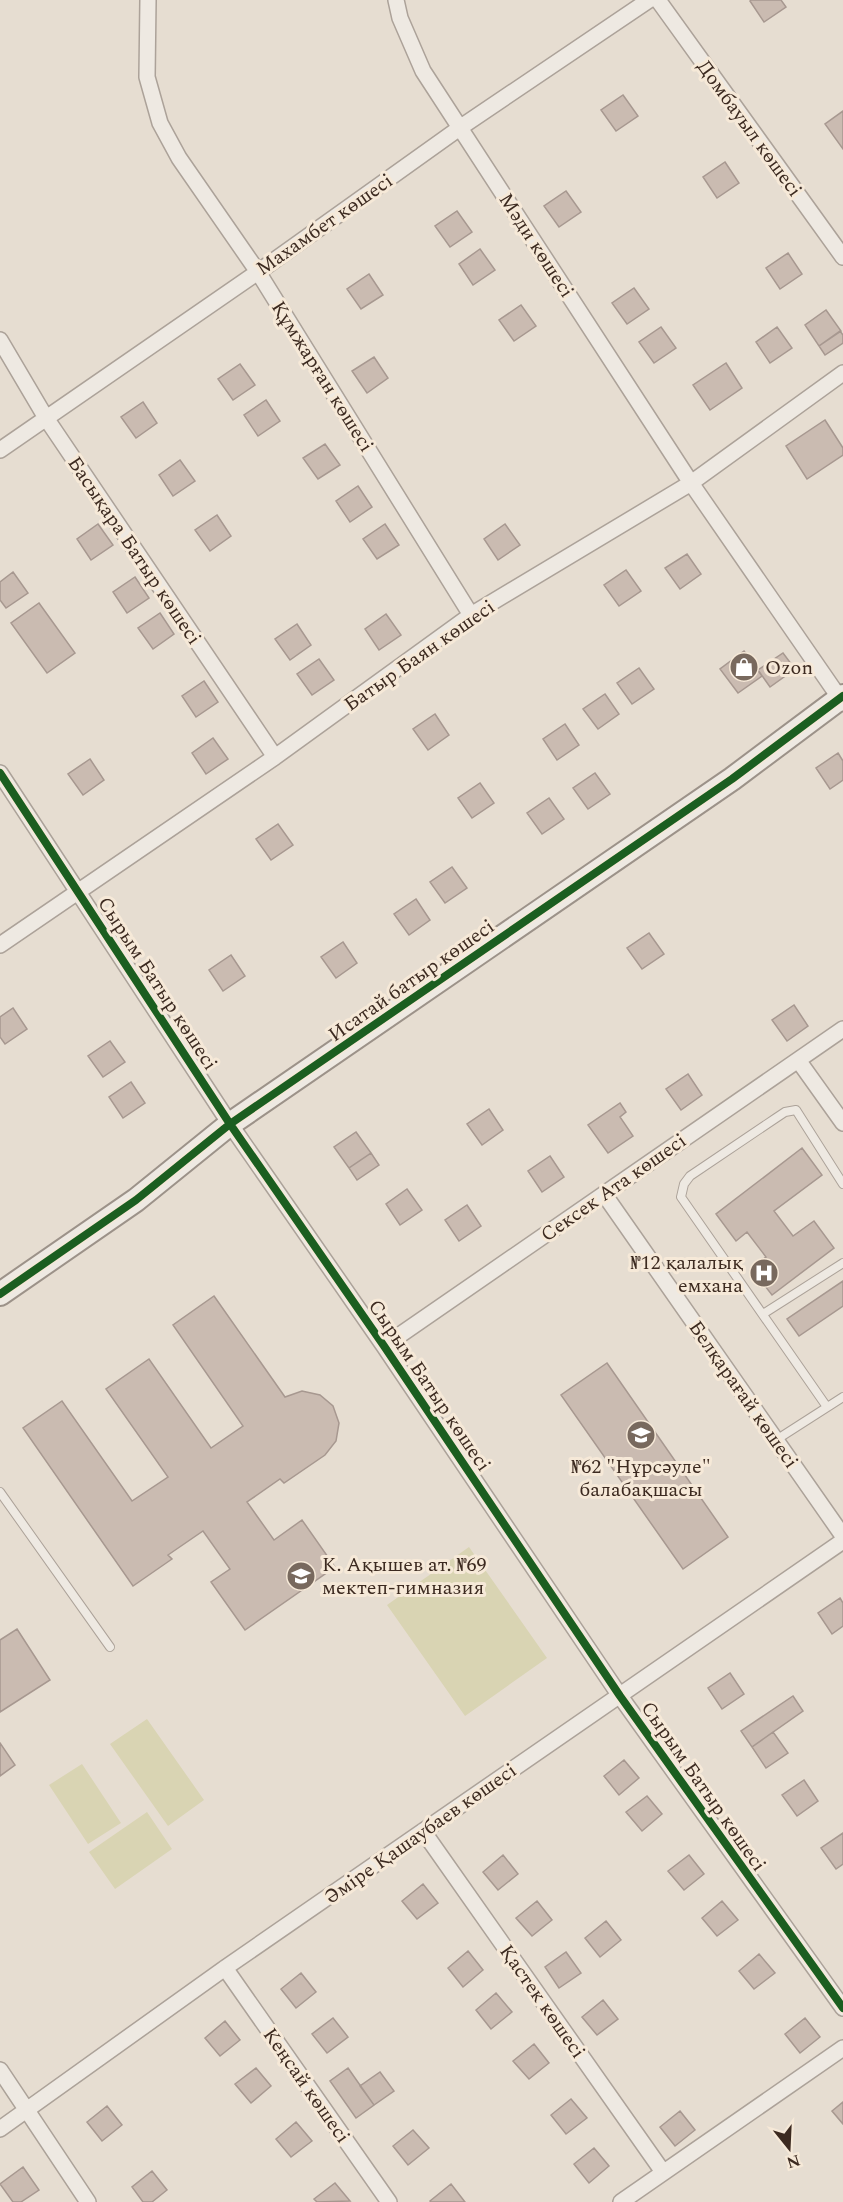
<svg xmlns="http://www.w3.org/2000/svg" width="843" height="2202" font-family="Spectral,serif">
<style>
.green{fill:#d9d4b3}
.building{fill:#cabbb1;stroke:#a79890;stroke-width:1.5}
.lines{fill:none;stroke-linecap:round;stroke-linejoin:round}
.lane-casing{stroke:#aca299;stroke-width:10}
.street-casing{stroke:#aca299;stroke-width:18}
.secondary-casing{stroke:#9c9289;stroke-width:26}
.lane{stroke:#eee9e2;stroke-width:8}
.street{stroke:#eee9e2;stroke-width:15}
.secondary{stroke:#eee9e2;stroke-width:22}
.cycleway-casing{stroke:#f6e9d8;stroke-width:11}
.cycleway{stroke:#1b5e20;stroke-width:8}
.labels{text-anchor:middle;stroke-width:6;stroke-linejoin:round;paint-order:stroke}
.street-label{font-size:20px;fill:#3c2a20;stroke:#f6e9d8}
.poi-label{font-size:20px;fill:#3c2a20;stroke:#f6e9d8;text-anchor:start}
</style>
<rect width="100%" height="100%" fill="#e6ddd1"/>
<path class="green" d="M469 1547 547 1658 465 1716 387 1605Z
M147 1719 204 1800 168 1826 110 1744Z
M82 1764 121 1823 88 1844 49 1785Z
M147 1812 172 1849 115 1889 89 1852Z"/>
<path class="building" d="M751 0H781L786 7 764 22 750 1Z
M623 95 638 116 616 131 601 110Z
M843 111V149L825 124Z
M725 162 739 183 717 198 703 177Z
M566 191 581 212 559 227 544 206Z
M457 211 472 232 450 247 435 226Z
M480 249 495 270 473 285 459 264Z
M788 253 802 274 780 289 766 268Z
M369 274 383 295 361 309 347 289Z
M634 288 649 309 627 324 612 303Z
M521 305 536 326 514 341 499 320Z
M826 310 841 331 819 346 805 325Z
M661 327 676 348 654 363 639 342Z
M777 327 792 348 770 363 756 342Z
M840 331 843 335V343L825 355 819 346Z
M374 357 388 378 367 393 352 371Z
M726 363 742 388 710 410 693 385Z
M240 364 255 385 233 400 218 379Z
M266 400 280 421 258 436 244 415Z
M143 402 157 423 136 438 121 417Z
M825 420 843 448V455L807 479 786 446Z
M325 444 340 465 318 479 303 458Z
M180 460 195 481 173 496 159 475Z
M358 486 372 507 350 522 336 501Z
M217 515 231 536 210 551 195 530Z
M98 524 113 545 91 560 77 539Z
M385 524 399 545 377 559 363 539Z
M505 524 520 545 498 560 484 539Z
M687 554 701 574 680 589 665 568Z
M626 570 641 591 619 606 604 585Z
M13 572 28 593 6 608 0 600V582Z
M135 577 149 598 127 613 113 592Z
M39 603 75 653 47 673 11 623Z
M160 613 174 634 153 649 138 628Z
M386 614 401 635 379 650 365 629Z
M297 624 311 645 290 660 275 639Z
M744 651 762 676 738 693 720 669Z
M783 653 795 669 770 687 758 670Z
M319 659 334 680 312 695 297 674Z
M639 668 654 689 632 704 617 683Z
M204 681 218 702 196 717 182 696Z
M605 694 619 714 598 729 583 709Z
M435 714 449 735 428 750 413 729Z
M565 724 579 745 557 760 543 739Z
M213 738 228 759 206 774 192 753Z
M838 753 843 761V780L830 789 816 768Z
M90 759 104 780 83 795 68 774Z
M595 773 610 794 588 809 573 788Z
M480 783 494 803 472 818 458 798Z
M549 798 564 819 542 834 527 813Z
M278 824 293 845 271 860 256 839Z
M452 867 467 888 445 903 430 882Z
M416 899 430 920 409 935 394 914Z
M649 933 664 954 642 969 627 948Z
M343 942 357 963 336 978 321 957Z
M231 955 245 976 223 991 209 970Z
M794 1005 808 1026 787 1041 772 1020Z
M13 1008 27 1029 5 1044 0 1037V1017Z
M110 1041 125 1062 103 1077 88 1056Z
M688 1074 702 1095 681 1110 666 1089Z
M131 1082 145 1103 123 1118 109 1097Z
M620 1103 626 1112 620 1117 633 1136 608 1153 588 1125Z
M489 1109 503 1130 482 1145 467 1124Z
M356 1132 371 1153 349 1168 334 1147Z
M802 1148 822 1175 774 1211 793 1236 814 1221 834 1248 772 1295 751 1268 766 1257 747 1232 736 1241 716 1214Z
M371 1153 379 1165 357 1180 349 1168Z
M550 1156 564 1177 542 1192 528 1171Z
M407 1189 422 1210 400 1225 386 1204Z
M467 1205 481 1226 459 1241 445 1220Z
M843 1281V1306L799 1336 787 1319Z
M214 1296 285 1397 302 1391 320 1395 333 1406 339 1423 336 1441 325 1455 284 1483 280 1479 247 1502 274 1540 302 1520 335 1567 245 1630 211 1582 230 1569 203 1531 168 1555 172 1559 133 1586 23 1428 62 1401 132 1501 168 1477 106 1389 149 1359 211 1448 243 1426 173 1325Z
M607 1363 728 1537 683 1569 561 1395Z
M840 1598 843 1603V1626L832 1634 818 1613Z
M17 1629 50 1680 0 1712V1640Z
M730 1673 744 1694 722 1709 708 1688Z
M793 1696 803 1711 752 1747 741 1731Z
M773 1732 788 1753 766 1768 752 1747Z
M0 1743 15 1765 0 1776Z
M624 1760 639 1778 619 1795 604 1776Z
M804 1780 818 1801 797 1816 782 1795Z
M647 1796 662 1814 642 1831 626 1812Z
M843 1833V1864L836 1869 821 1848Z
M503 1855 518 1874 498 1890 483 1872Z
M689 1855 704 1874 684 1890 668 1871Z
M423 1884 438 1903 417 1919 402 1901Z
M537 1901 552 1920 532 1936 516 1918Z
M722 1901 738 1920 717 1936 702 1918Z
M606 1921 621 1940 600 1957 585 1938Z
M468 1951 483 1970 463 1987 448 1968Z
M566 1952 581 1973 559 1988 545 1967Z
M759 1954 775 1973 754 1989 739 1971Z
M301 1973 316 1992 296 2008 281 1989Z
M496 1993 512 2012 491 2029 476 2010Z
M603 2000 618 2019 597 2035 582 2017Z
M333 2018 348 2037 327 2053 312 2034Z
M805 2018 820 2037 800 2053 785 2034Z
M225 2021 240 2040 220 2056 205 2038Z
M534 2044 549 2063 529 2079 513 2061Z
M256 2068 271 2086 251 2103 235 2084Z
M348 2068 374 2105 356 2118 330 2081Z
M380 2072 394 2091 374 2105 360 2086Z
M571 2099 587 2118 566 2134 551 2115Z
M843 2102V2124L832 2111Z
M107 2106 122 2125 102 2141 87 2122Z
M680 2111 695 2130 675 2146 660 2127Z
M296 2122 312 2141 291 2157 276 2139Z
M413 2130 429 2148 408 2165 393 2146Z
M594 2148 609 2166 589 2183 574 2164Z
M23 2167 39 2190 21 2202H13L0 2184Z
M152 2171 167 2190 152 2202H143L132 2187Z
M335 2183 350 2201 317 2202 314 2199Z
M451 2184 465 2202H431L430 2201Z"/>
<g class="lines">
<g class="lane-casing">
<path id="lane" d="M763 1314 843 1263
M827 1407 681 1197 684 1184 690 1176 776 1118 785 1112 796 1110 843 1184
M776 1440 843 1397
M0 1492 110 1647"/>
</g>
<g class="street-casing">
<path id="street" d="M148 0 147 77 160 123 179 158 258 272 471 615
M396 0 400 18 423 71 691 483 843 703
M658 0 843 257
M0 340 46 418 275 757
M0 450 258 272 461 127 649 0
M0 773 230 1124 384 1346 620 1696 843 2008
M0 945 275 757 471 615 691 483 843 373
M798 1060 843 1123
M604 1194 843 1536
M384 1346 843 1029
M423 1831 663 2172
M225 1968 389 2202
M0 2070 88 2202
M0 2129 225 1968 843 1541
M621 2202 843 2048"/>
</g>
<g class="secondary-casing">
<path id="secondary" d="M0 1294 136 1200 230 1124 732 779 843 696"/>
</g>
<use href="#lane" class="lane"/>
<use href="#street" class="street"/>
<use href="#secondary" class="secondary"/>
<g class="cycleway-casing">
<path id="cycleway" d="M0 773 230 1124 384 1346 620 1696 843 2008
M0 1294 136 1200 230 1124 732 779 843 696"/>
</g>
<use href="#cycleway" class="cycleway"/>
</g>
<defs>
<g id="shop-disc" transform="scale(1.5)"><circle r="9.5" fill="#78695e" stroke="#f6e9d8"/><path d="M-5-2.5h2.3a2.7 3.5 0 0 1 5.4 0H5L5.5 6h-11ZM-1.5-2.5h3a1.5 2.3 0 0 0-3 0Z" fill="#fff"/></g>
<g id="hospital-disc" transform="scale(1.5)"><circle r="9.5" fill="#78695e" stroke="#f6e9d8"/><path d="M-5-5h3v3.5h4V-5h3V5h-3V1.5h-4V5h-3Z" fill="#fff"/></g>
<g id="school-disc" transform="scale(1.5)"><circle r="9.5" fill="#78695e" stroke="#f6e9d8"/><path d="M0-5L7-2L0 1L-7-2ZM-4 1L0 2.5L4 1V4Q0 6-4 4Z" fill="#fff"/></g>
</defs>
<g fill-rule="evenodd">
<use href="#shop-disc" x="744" y="667"/>
<use href="#hospital-disc" x="764" y="1273"/>
<use href="#school-disc" x="641" y="1435"/>
<use href="#school-disc" x="301" y="1576"/>
</g>
<g class="labels">
<g class="street-label">
<text transform="translate(750 128) rotate(54)" y="7">Домбауыл көшесі</text>
<text transform="translate(324 224) rotate(-35)" y="7">Махамбет көшесі</text>
<text transform="translate(537 245) rotate(57)" y="7">Мәди көшесі</text>
<text transform="translate(323 376) rotate(58)" y="7">Құмжарған көшесі</text>
<text transform="translate(135 550) rotate(56)" y="7">Басықара Батыр көшесі</text>
<text transform="translate(419 655) rotate(-35)" y="7">Батыр Баян көшесі</text>
<text transform="translate(411 980) rotate(-35)" y="7">Исатай батыр көшесі</text>
<text transform="translate(158 983) rotate(57)" y="7">Сырым Батыр көшесі</text>
<text transform="translate(613 1187) rotate(-35)" y="7">Сексек Ата көшесі</text>
<text transform="translate(430 1385) rotate(56)" y="7">Сырым Батыр көшесі</text>
<text transform="translate(744 1394) rotate(55)" y="7">Белқарағай көшесі</text>
<text transform="translate(704 1786) rotate(55)" y="7">Сырым Батыр көшесі</text>
<text transform="translate(420 1833) rotate(-35)" y="7">Әміре Қашаубаев көшесі</text>
<text transform="translate(543 2001) rotate(55)" y="7">Қастек көшесі</text>
<text transform="translate(307 2085) rotate(55)" y="7">Кеңсай көшесі</text>
</g>
<g class="poi-label">
<text x="765" y="674">Ozon</text>
<text x="743" y="1269" text-anchor="end">№12 қалалық<tspan x="743" dy="23">емхана</tspan></text>
<text x="641" y="1473" text-anchor="middle">№62 "Нұрсәуле"<tspan x="641" dy="23">балабақшасы</tspan></text>
<text x="322" y="1571">К. Ақышев ат. №69<tspan x="322" dy="23">мектеп-гимназия</tspan></text>
</g>
</g>
<g transform="translate(789 2148) rotate(162)" stroke="#f6e9d8" stroke-width="4.5" paint-order="stroke">
<path d="M0-4.5L10 22L0 15L-10 22Z" fill="#3c2a20"/>
<text y="-9" font-size="16" font-weight="bold" text-anchor="middle" fill="#3c2a20">N</text>
</g>
</svg>
